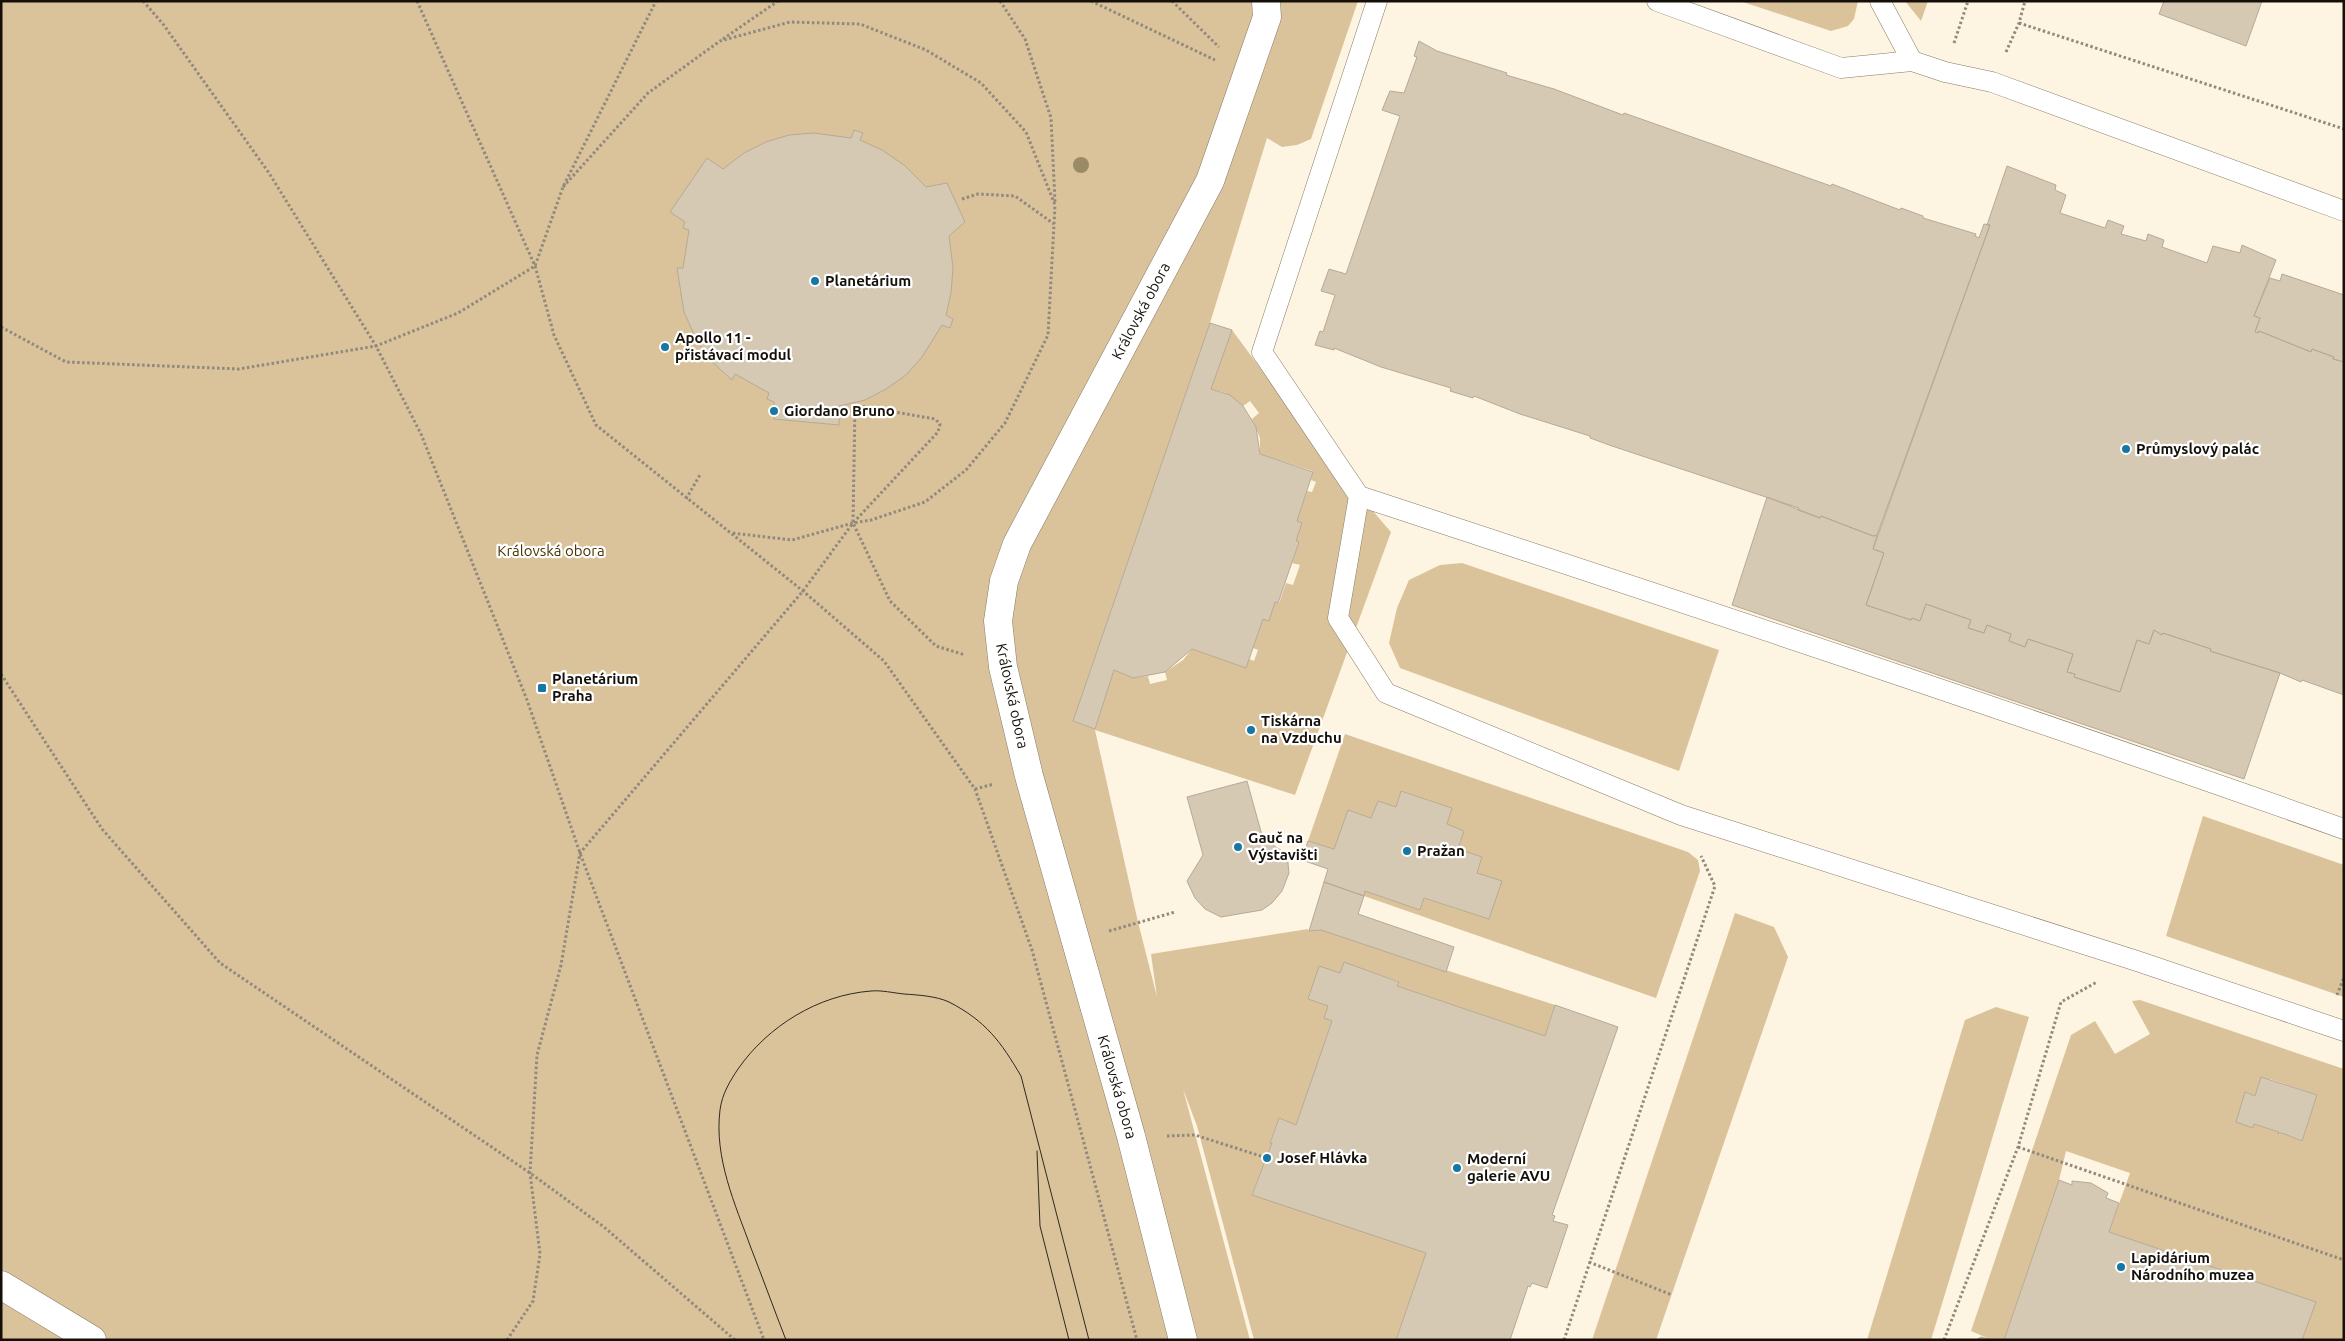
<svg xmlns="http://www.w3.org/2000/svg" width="2345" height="1341" font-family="Ubuntu,sans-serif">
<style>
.green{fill:#dac39a;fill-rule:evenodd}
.building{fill:#d5c9b4;stroke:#b6aa96}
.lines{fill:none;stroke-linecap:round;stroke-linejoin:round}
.lane-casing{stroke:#867b67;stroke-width:21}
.street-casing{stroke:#867b67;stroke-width:29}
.path{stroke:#91897d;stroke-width:3;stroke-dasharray:2.5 2.5;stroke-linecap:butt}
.lane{stroke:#fff;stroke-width:20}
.street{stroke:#fff;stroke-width:28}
.tram{stroke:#2e2921;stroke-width:1}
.tree{fill:#9a8a66}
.poi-dot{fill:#1677a4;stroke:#fff;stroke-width:2}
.labels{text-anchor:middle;stroke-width:4.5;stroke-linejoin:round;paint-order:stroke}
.poi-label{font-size:15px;font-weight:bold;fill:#141009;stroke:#fff;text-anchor:start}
.street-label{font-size:15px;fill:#141009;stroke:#fff}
.park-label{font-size:15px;fill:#493300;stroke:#fff}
</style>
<rect width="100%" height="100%" fill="#fef4e2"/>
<path class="green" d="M1 1H1358L1311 139 1297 145 1282 147 1267 138 1210 323 1073 721 1095 729 1114 670 1133 678 1148 676 1150 684 1167 680 1165 672 1183 660 1192 649 1246 668 1249 659 1254 661 1258 650 1253 648 1263 619 1269 621 1275 602 1279 603 1286 583 1293 585 1300 565 1292 563 1299 542 1296 541 1302 523 1297 521 1307 491 1312 492 1316 482 1311 480 1313 471 1260 454V438L1252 419 1259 413 1250 401 1243 406 1226 393 1211 389 1232 330 1327 458 1391 532 1295 795 1095 730 1138 922 1157 997 1151 954 1308 929 1309 931 1321 930 1555 1005 1545 1036 1397 986 1398 981 1344 963 1340 973 1319 967 1308 999 1328 1006 1332 1021 1296 1125 1279 1118 1270 1142 1272 1143 1252 1194 1426 1253 1396 1340H1254L1197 1126 1183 1089 1250 1340H1Z
M1740 1H1858L1854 19 1848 26 1831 31Z
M1905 1H1928L1921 21Z
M1462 563 1719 650 1679 771 1400 668 1389 643 1397 608 1409 580 1440 565Z
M1345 734 1688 852 1698 860 1700 871 1656 998 1364 896 1365 891 1420 910 1424 898 1463 911 1482 857 1458 849 1464 831 1447 824 1452 808 1402 791 1396 807 1378 801 1371 818 1348 810 1334 849 1308 841Z
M2203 816 2344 865V997L2166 936Z
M1735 913 1774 927 1788 957 1656 1340H1592Z
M2140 1000 2344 1069V1340H2302L2315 1302 2109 1232 2130 1173 2066 1151 2059 1180 2004 1340H1992L1971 1331 2071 1035 2095 1021 2115 1054 2150 1034 2132 1001ZM2270 1079 2317 1095 2302 1141 2282 1133 2279 1135V1132L2254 1124 2253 1128 2246 1092 2255 1096Z
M1996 1007 2029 1017 1931 1340H1867L1965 1020Z"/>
<path class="building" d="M2164 1H2262L2246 46 2159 14Z
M1419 41 1437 51 1507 73 1506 75 1554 89 1623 115 1624 113 1831 186 1832 184 1900 210 1901 208 1923 216V218L1976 234 1975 236 1979 238 1984 224 1990 225 1877 535 1873 536 1821 516 1820 518 1798 510 1799 508 1612 446 1590 438V436L1520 414 1474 396 1473 398 1450 391 1451 388 1381 367 1334 348V350L1315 345 1320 331 1323 332 1335 295 1321 291 1329 269 1346 274 1400 116 1382 110 1390 91 1404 93 1417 57 1414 56Z
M854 130 863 133 860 140 882 150 904 165 926 187 947 183 965 222 949 236 953 268 951 293 946 315 953 319 950 328 942 325 922 357 906 375 886 389 865 400 839 406V425L774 419V402L767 399 769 393 735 374 732 380 711 361 697 341 684 312 677 268H683L689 230 683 228 685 222 670 212 707 158 723 169 744 153 766 142 789 135 814 133 851 138Z
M2007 166 2056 185 2055 190 2066 195 2060 213 2105 228 2108 220 2124 226 2121 234 2146 241 2148 234 2164 240 2162 247 2207 263 2213 246 2240 253 2242 245 2276 260 2254 316 2260 318 2255 332 2258 333 2259 331 2311 352 2312 349 2334 357 2333 359 2344 362V695L2302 680 2301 682 2280 673 2210 651 2211 649 2163 633 2162 635 2154 630 2149 644 2137 640 2120 692 2074 677 2075 674 2067 672 2073 654 2028 639 2025 647 2009 641 2011 634 1987 625 1984 633 1968 628 1971 620 1926 604 1920 621 1912 618 1911 620 1866 605 1884 553 1873 549 1990 225H1987Z
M2282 274 2344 295V362L2333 359 2334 357 2312 349 2311 352 2259 331 2258 333 2255 332 2260 318 2254 316 2270 278 2280 281Z
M1210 323 1232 330 1211 389 1230 395 1243 406 1256 427 1260 454 1313 472 1297 521 1302 523 1296 541 1299 542 1278 603 1275 602 1269 621 1263 619 1246 668 1192 649 1165 672 1133 678 1114 670 1095 729 1073 721Z
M1767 497 1820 518 1821 516 1873 536 1877 535 1873 549 1884 553 1866 605 1911 620 1912 618 1920 621 1926 604 1971 620 1968 628 1984 633 1987 625 2011 634 2009 641 2025 647 2028 639 2073 654 2067 672 2075 674 2074 677 2120 692 2137 640 2149 644 2154 630 2162 635 2163 633 2211 649 2210 651 2280 673 2244 779 1732 605Z
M1247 781 1263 839 1287 854 1289 873 1282 891 1272 903 1262 910 1221 917 1205 909 1195 898 1187 881 1203 855 1187 797Z
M1401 791 1452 808 1447 824 1464 831 1458 849 1482 857 1477 873 1502 881 1489 919 1424 898 1420 910 1365 891 1364 896 1324 882 1328 869 1302 860 1308 841 1334 849 1348 810 1371 818 1378 801 1396 807Z
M1324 882 1364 896 1358 914 1454 947 1446 972 1321 930 1309 931Z
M1344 962 1399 982 1397 986 1545 1036 1555 1005 1618 1027 1552 1215 1555 1216 1553 1221 1568 1225 1547 1288 1532 1283 1530 1287 1528 1286 1510 1340H1396L1426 1253 1252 1195 1272 1143H1270L1279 1118 1296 1125 1332 1021 1324 1018 1328 1006 1308 999 1319 966 1340 973Z
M2261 1077 2317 1095 2302 1141 2282 1133 2278 1134 2279 1132 2254 1124 2253 1128 2236 1122 2245 1092 2255 1096Z
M2059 1180 2072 1185V1181L2091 1183 2108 1193 2106 1198 2119 1203 2109 1232 2316 1302 2302 1340H2004Z
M1981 1337 1992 1340H1976Z"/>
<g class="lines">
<g class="lane-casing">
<path id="lane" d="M1657 1 1841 68 1912 61 1945 72 1992 82 2344 211
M1880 1 1912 61
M1359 496 1262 352 1377 1
M2344 829C2017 713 1688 604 1359 496L1338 618 1386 693 1681 815 2137 961 2344 1031"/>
</g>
<g class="street-casing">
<path id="street" d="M1 1285 92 1340
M1183 1340 1131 1136 1029 776 1003 667 998 621 1004 581 1017 544 1210 181 1267 17 1266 1"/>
</g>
<path class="path" d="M143 1 163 24 269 173 376 346 421 434 527 700 580 853 764 1340
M417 1 535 266 554 335 596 425 803 591 884 661 975 789 1032 950 1137 1340
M1000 1 1025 39 1051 118 1055 202
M1091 1 1215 60
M1172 1 1219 47
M2019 23 2344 129
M723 39 778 1
M1954 43 1968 1
M2006 52 2019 23 2025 1
M563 187 648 93 720 41 790 22 860 24 926 50 981 83 1026 132 1055 205 1048 335 1005 423 966 470 925 502 871 520 853 523 792 540 732 533
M962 199 978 194 1015 196 1054 224
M1 327 66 362 239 369 376 346 458 313 535 266 563 187 656 1
M686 499 701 473
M1 674 102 829 220 963 530 1173 604 1227 735 1340
M975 789 994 784
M1109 931 1175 912
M2337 995 2344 977
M1167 1136 1195 1135 1267 1158
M2018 1147 2344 1260
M1589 1262 1672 1295
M507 1340 533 1301 540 1254 530 1173 537 1055 561 965 580 853 803 591 853 523 938 432 940 424 935 419 855 405 853 523 890 601 936 646 965 655
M1564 1340 1715 886 1701 856
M1944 1340 2018 1147 2061 1002 2097 982"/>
<use href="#lane" class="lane"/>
<use href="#street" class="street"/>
<path class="tram" d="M1037 1151 1040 1226 1069 1340
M786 1340C774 1309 763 1279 751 1248 735 1204 714 1158 720 1110 722 1094 730 1081 738 1069 768 1026 818 995 871 991 881 990 894 993 904 994 918 995 936 996 949 1002 986 1021 1001 1042 1021 1076L1089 1340"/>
</g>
<circle class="tree" cx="1081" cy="165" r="8"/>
<g class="poi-dot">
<circle cx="815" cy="281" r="5"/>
<circle cx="665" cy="347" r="5"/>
<circle cx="774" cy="411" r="5"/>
<circle cx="2126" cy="449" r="5"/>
<rect x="537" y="683" width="10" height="10" rx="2.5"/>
<circle cx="1251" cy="730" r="5"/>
<circle cx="1238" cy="847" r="5"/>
<circle cx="1407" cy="851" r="5"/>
<circle cx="1267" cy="1158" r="5"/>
<circle cx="1457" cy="1168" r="5"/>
<circle cx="2121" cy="1267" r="5"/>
</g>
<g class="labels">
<g class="poi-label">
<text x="825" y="286">Planetárium</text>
<text x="675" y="343">Apollo 11 -<tspan x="675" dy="17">přistávací modul</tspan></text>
<text x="784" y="416">Giordano Bruno</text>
<text x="2136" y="454">Průmyslový palác</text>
<text x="552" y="684">Planetárium<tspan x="552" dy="17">Praha</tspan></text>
<text x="1261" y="726">Tiskárna<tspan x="1261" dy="17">na Vzduchu</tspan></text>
<text x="1248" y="843">Gauč na<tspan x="1248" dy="17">Výstavišti</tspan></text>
<text x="1417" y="856">Pražan</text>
<text x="1277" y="1163">Josef Hlávka</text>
<text x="1467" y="1164">Moderní<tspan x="1467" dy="17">galerie AVU</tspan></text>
<text x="2131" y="1263">Lapidárium<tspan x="2131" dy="17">Národního muzea</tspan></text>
</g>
<g class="street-label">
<text transform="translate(1141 311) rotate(-62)" y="5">Královská obora</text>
<text transform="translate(1012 696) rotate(78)" y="5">Královská obora</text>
<text transform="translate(1117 1087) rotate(74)" y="5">Královská obora</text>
</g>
<g class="park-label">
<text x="551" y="556">Královská obora</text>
</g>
</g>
<rect width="2345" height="1341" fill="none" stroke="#141009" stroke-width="5"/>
</svg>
